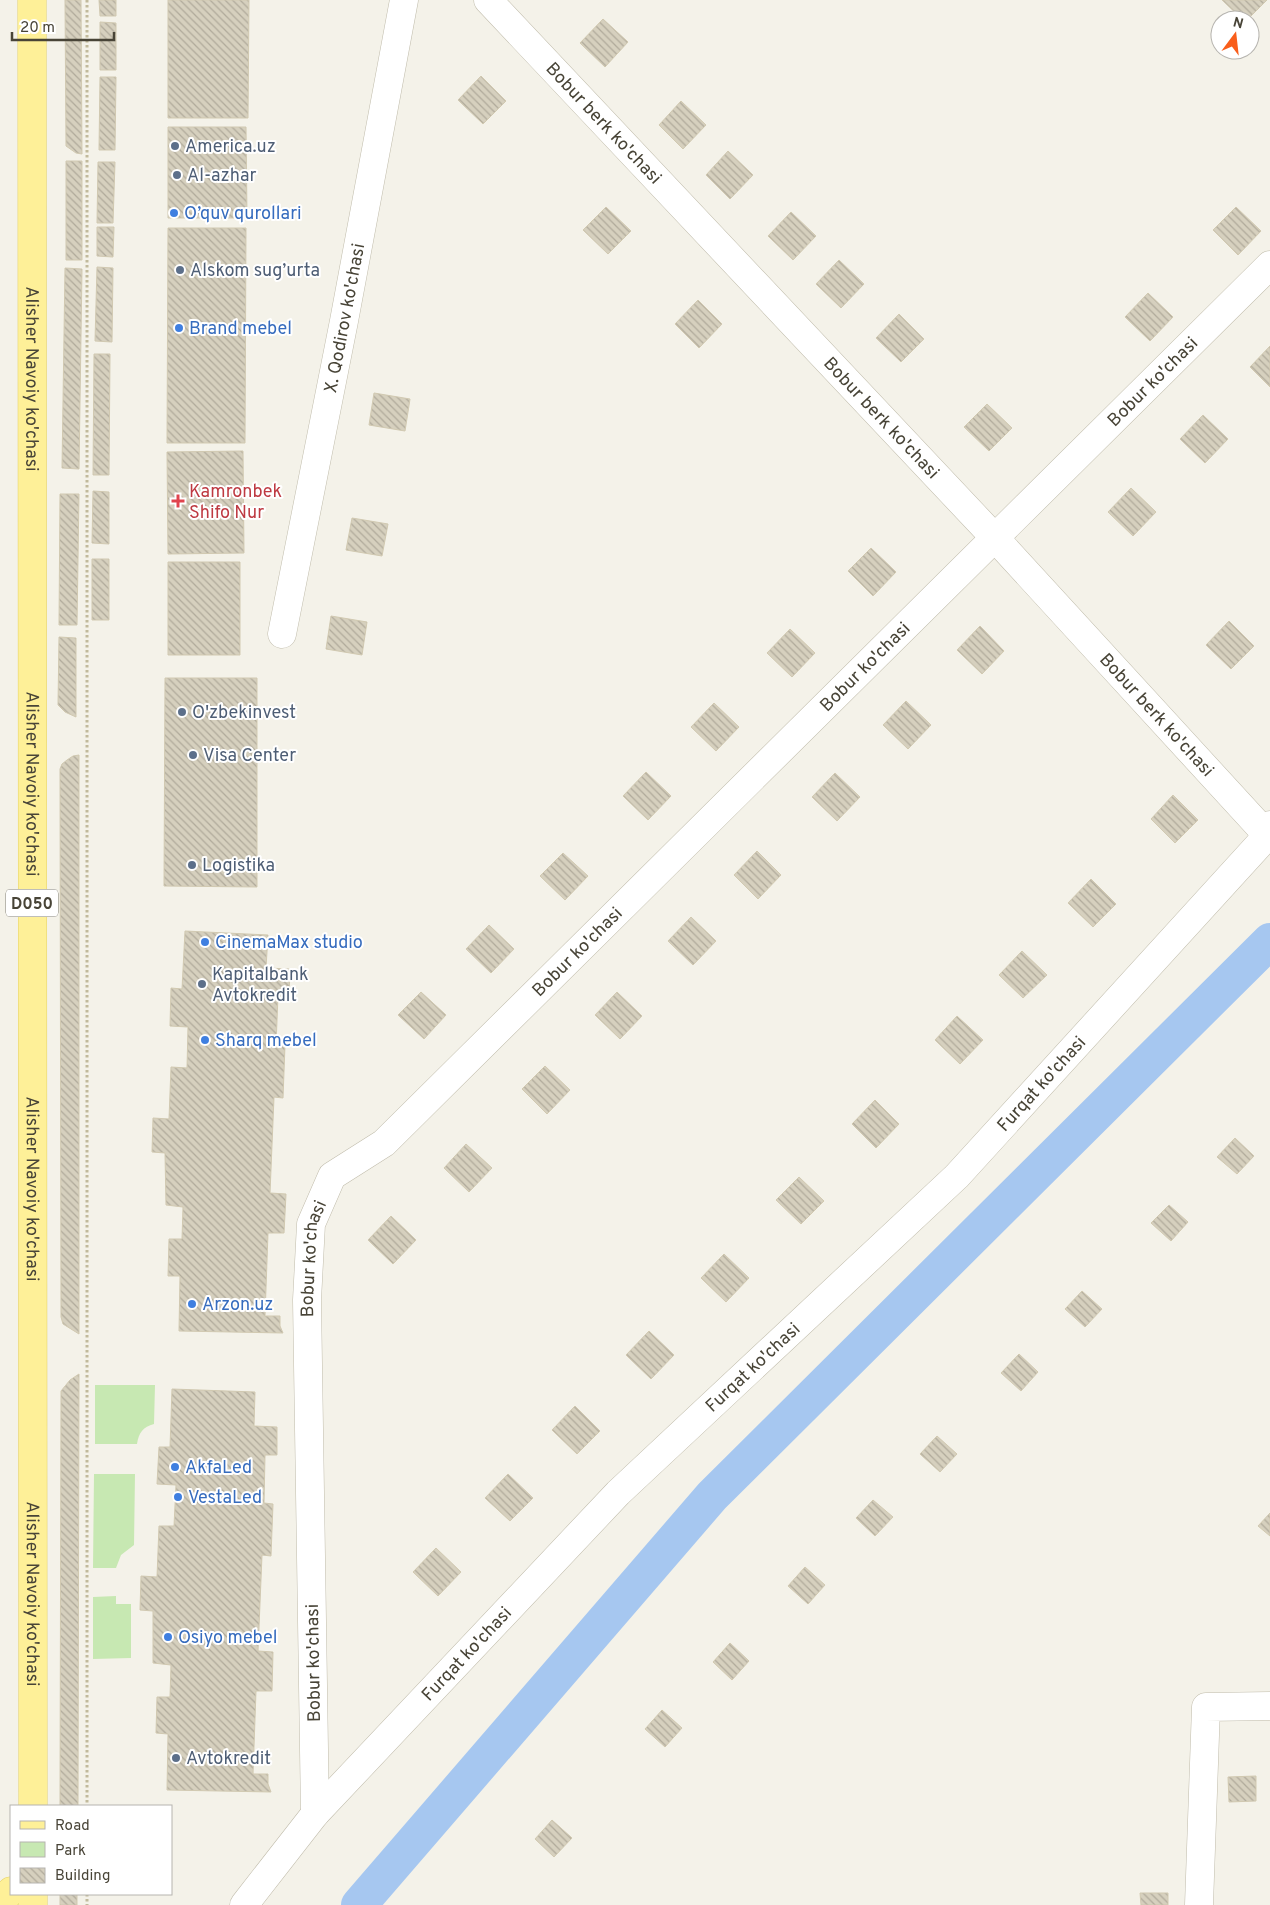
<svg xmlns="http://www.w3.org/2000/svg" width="1270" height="1905" font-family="Overpass,sans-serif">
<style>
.green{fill:#c7e8b2}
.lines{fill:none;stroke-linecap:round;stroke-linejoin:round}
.canal{stroke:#a6c7f0;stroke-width:36}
.building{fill:url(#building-back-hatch);stroke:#d1c9b1}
.minor-casing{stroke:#c0bcab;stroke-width:29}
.major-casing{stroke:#e4d167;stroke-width:29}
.path{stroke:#c1ba9c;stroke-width:3;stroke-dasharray:2.5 2.5;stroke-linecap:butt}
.minor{stroke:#fff;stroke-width:28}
.major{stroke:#fef098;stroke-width:28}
.service-dot{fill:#5c6f8a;stroke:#fff;stroke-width:2}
.shop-dot{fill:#3f7fe0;stroke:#fff;stroke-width:2}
.health-dot{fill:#e0444e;stroke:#fff;stroke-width:2}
.labels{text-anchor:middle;stroke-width:4;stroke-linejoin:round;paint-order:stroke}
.shield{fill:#fff;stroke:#7f7c73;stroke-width:1}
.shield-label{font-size:16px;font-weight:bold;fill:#484437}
.street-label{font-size:18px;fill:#484437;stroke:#fff}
.service-label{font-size:18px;fill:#4e5e75;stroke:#fff;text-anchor:start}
.shop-label{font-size:18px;fill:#366cbe;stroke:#fff;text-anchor:start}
.health-label{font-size:18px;fill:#be3a42;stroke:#fff;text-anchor:start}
</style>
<defs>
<pattern id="building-back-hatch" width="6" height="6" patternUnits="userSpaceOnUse" patternTransform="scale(1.25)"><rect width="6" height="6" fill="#d6d0be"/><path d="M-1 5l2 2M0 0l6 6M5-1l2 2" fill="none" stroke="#b0aa9b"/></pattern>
</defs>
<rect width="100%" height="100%" fill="#f4f2e9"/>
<path class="green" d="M95 1385H155L154 1424C143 1427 139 1432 137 1444H95Z
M94 1474H135L134 1545 121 1555 116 1568H93Z
M116 1596V1604H131V1658L93 1659V1597Z"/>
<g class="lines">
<path class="canal" d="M359 1905 712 1496 1270 941"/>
</g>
<path class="building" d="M65 0H81L82 154 76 153 66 146Z
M99 0H116V16H100Z
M168 0H249L248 118H168Z
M1222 0H1267L1247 20H1243Z
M603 19 628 42 605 67 580 43Z
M100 22 116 23V70H100Z
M481 76 506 101 483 124 458 100Z
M100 77H116L115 150H99Z
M681 101 706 125 683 149 659 125Z
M168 127H246L247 218H168Z
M728 151 753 175 730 199 706 175Z
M66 161H82V260H66Z
M98 162H115L113 223H97Z
M606 207 631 231 608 254 583 230Z
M1236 207 1261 231 1238 255 1213 230Z
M791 212 816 236 793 260 768 236Z
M97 227H114L113 257 97 256Z
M168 228H246L245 443H167Z
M839 260 864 284 841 308 816 284Z
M97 267 113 268 112 342 95 341Z
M65 268 82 269 79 469 62 468Z
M1148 293 1173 317 1150 341 1125 317Z
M698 300 722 324 699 348 675 324Z
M899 314 924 339 901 362 876 338Z
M1270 346V387L1250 367Z
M94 354H110L109 475H93Z
M374 393 410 399 405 431 369 425Z
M987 404 1012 428 989 451 964 427Z
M1203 415 1228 439 1205 463 1180 439Z
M243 451 244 553 168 554 167 452Z
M1131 488 1156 512 1133 536 1108 512Z
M93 491 109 492V544L92 543Z
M60 494H79L77 625H59Z
M352 518 388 524 382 556 346 550Z
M871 548 896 572 873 596 848 571Z
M92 559H109V620H92Z
M168 562H240V655H168Z
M331 616 367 622 362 655 326 649Z
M1229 621 1254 646 1231 669 1206 645Z
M980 626 1004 651 982 674 957 650Z
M790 629 815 653 792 677 767 653Z
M59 637 76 638V717L65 712 58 705Z
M165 678H257V887L164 886Z
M906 701 931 725 908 749 883 725Z
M714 703 739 727 716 751 691 727Z
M79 755V1334L63 1324 61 1317 60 769 62 764 67 760 73 756Z
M646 772 671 796 648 820 623 796Z
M835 773 860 797 837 821 812 797Z
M1173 795 1198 820 1175 843 1151 819Z
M757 851 781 875 758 899 734 875Z
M563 853 588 876 565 900 540 876Z
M1091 879 1116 904 1093 927 1068 903Z
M691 917 716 941 693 965 668 941Z
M489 925 514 949 491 973 466 949Z
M185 931 268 935 266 968 290 969 289 997 278 996 276 1045H285L283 1098 274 1097 270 1193 286 1194 284 1233H268L265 1316H280V1326L283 1333 179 1331 180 1276H168L169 1239H182L183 1207 166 1205 165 1153 152 1152 153 1118 169 1119 171 1067 187 1068 188 1027 170 1026 171 988 182 989Z
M1022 951 1047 975 1023 998 999 975Z
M421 992 446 1015 424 1039 398 1015Z
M617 992 642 1016 620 1039 595 1015Z
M957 1016 983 1040 960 1064 935 1040Z
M545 1066 570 1090 547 1114 522 1089Z
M875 1100 899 1124 876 1148 852 1124Z
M1235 1138 1254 1156 1237 1174 1217 1157Z
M466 1144 492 1168 469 1192 444 1168Z
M799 1177 824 1201 801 1224 776 1200Z
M1169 1205 1188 1222 1171 1241 1151 1223Z
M391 1216 416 1240 393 1264 368 1240Z
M724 1254 749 1278 726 1302 701 1278Z
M1082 1291 1102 1309 1085 1327 1065 1309Z
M649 1331 674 1355 651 1379 626 1355Z
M1019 1354 1038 1372 1021 1391 1001 1373Z
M79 1374 78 1806H60L61 1391 70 1380Z
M172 1389 255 1392 254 1426 277 1427V1455H265L264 1503 273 1504 271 1556 262 1555 258 1651 273 1652 272 1691H256L253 1774H268V1784L271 1792 167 1790 168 1734 156 1733 157 1697H170L171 1665 153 1663V1611L140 1610 141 1576 157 1577 159 1526H174L176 1485 157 1484 159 1447H170Z
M575 1406 600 1431 577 1454 552 1430Z
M937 1436 957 1454 940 1472 920 1454Z
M508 1474 533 1498 510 1521 485 1498Z
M873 1500 893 1517 875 1536 856 1518Z
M1270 1513V1536L1258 1526Z
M436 1548 461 1572 438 1596 413 1572Z
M805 1567 825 1585 808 1604 788 1586Z
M730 1643 749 1661 732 1680 713 1662Z
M662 1710 682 1728 665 1747 645 1729Z
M1256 1776V1801L1229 1802 1228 1777Z
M552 1820 572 1838 554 1857 535 1839Z
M1140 1893H1168V1905H1141Z
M60 1894H77V1905H60Z"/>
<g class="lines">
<g class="minor-casing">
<g id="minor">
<path id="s1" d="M488 0 995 538 1270 838"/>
<path id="s2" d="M282 634 344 321 404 0"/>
<path id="s3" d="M315 1814 307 1300 311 1224 332 1176 384 1143 1270 265"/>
<path id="s4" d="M244 1905 315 1814 618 1493 957 1176 1267 836 1270 825"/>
<path d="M1199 1905 1206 1707 1270 1706"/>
</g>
</g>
<g class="major-casing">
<g id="major">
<path id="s5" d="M32 0 33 1806"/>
<path d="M33 1894V1905"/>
<path d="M0 1903 11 1891"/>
</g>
</g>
<path class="path" d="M87 0V1806
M87 1894V1905"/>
<use href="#minor" class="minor"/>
<use href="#major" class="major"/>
</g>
<g class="service-dot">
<circle cx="175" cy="146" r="5"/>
<circle cx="177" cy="175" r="5"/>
<circle cx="180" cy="270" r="5"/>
<circle cx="182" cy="712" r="5"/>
<circle cx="193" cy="755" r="5"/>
<circle cx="192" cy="865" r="5"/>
<circle cx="202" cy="984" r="5"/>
<circle cx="176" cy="1758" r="5"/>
</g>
<g class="shop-dot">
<circle cx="174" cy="213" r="5"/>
<circle cx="179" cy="328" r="5"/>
<circle cx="205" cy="942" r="5"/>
<circle cx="205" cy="1040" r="5"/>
<circle cx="192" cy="1304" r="5"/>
<circle cx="175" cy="1467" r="5"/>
<circle cx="178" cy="1497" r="5"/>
<circle cx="168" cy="1637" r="5"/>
</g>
<path class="health-dot" d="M175.5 493.5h5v5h5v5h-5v5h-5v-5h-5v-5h5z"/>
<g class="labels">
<rect class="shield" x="6" y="889.5" width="52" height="27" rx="4"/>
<g class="shield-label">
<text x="32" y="909">D050</text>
</g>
<g class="street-label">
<text dy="6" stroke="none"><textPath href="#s1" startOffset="169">Bobur berk ko'chasi</textPath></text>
<text dy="6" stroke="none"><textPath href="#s2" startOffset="322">X. Qodirov ko'chasi</textPath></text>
<text dy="6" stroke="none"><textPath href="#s5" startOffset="379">Alisher Navoiy ko'chasi</textPath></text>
<text dy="6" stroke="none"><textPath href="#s3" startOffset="1786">Bobur ko'chasi</textPath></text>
<text dy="6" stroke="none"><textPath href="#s1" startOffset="574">Bobur berk ko'chasi</textPath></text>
<text dy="6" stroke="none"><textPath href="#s3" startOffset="1381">Bobur ko'chasi</textPath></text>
<text dy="6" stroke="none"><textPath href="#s1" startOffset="979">Bobur berk ko'chasi</textPath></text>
<text dy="6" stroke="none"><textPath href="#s5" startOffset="784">Alisher Navoiy ko'chasi</textPath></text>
<text dy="6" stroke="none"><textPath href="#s3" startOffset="976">Bobur ko'chasi</textPath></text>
<text dy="6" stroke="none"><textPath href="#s4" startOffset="1146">Furqat ko'chasi</textPath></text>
<text dy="6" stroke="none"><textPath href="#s5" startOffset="1189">Alisher Navoiy ko'chasi</textPath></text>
<text dy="6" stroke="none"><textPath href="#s3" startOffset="556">Bobur ko'chasi</textPath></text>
<text dy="6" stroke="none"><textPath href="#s4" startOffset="741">Furqat ko'chasi</textPath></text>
<text dy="6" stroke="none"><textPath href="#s5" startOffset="1594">Alisher Navoiy ko'chasi</textPath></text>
<text dy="6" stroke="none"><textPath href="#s4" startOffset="336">Furqat ko'chasi</textPath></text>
<text transform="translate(313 1663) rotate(-91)" y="6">Bobur ko'chasi</text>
</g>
<g class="service-label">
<text x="185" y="152">America.uz</text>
<text x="187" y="181">Al-azhar</text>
<text x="190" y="276">Alskom sug’urta</text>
<text x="192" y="718">O'zbekinvest</text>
<text x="203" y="761">Visa Center</text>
<text x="202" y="871">Logistika</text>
<text x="212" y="980">Kapitalbank<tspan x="212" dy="21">Avtokredit</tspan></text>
<text x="186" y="1764">Avtokredit</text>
</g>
<g class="shop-label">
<text x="184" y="219">O’quv qurollari</text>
<text x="189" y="334">Brand mebel</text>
<text x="215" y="948">CinemaMax studio</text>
<text x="215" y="1046">Sharq mebel</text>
<text x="202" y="1310">Arzon.uz</text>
<text x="185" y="1473">AkfaLed</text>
<text x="188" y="1503">VestaLed</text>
<text x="178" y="1643">Osiyo mebel</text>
</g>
<g class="health-label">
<text x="189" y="497">Kamronbek<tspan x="189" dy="21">Shifo Nur</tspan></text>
</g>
</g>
<rect x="10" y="1805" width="162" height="90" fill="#ffffff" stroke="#b6b4af"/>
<rect x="20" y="1821" width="25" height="8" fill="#fef098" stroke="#b6b4af"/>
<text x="55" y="1830" font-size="15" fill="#484437">Road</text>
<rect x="20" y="1842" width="25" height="15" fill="#c7e8b2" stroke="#b6b4af"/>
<text x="55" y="1855" font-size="15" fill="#484437">Park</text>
<rect x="20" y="1868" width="25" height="15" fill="url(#building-back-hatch)" stroke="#b6b4af"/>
<text x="55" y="1880" font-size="15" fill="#484437">Building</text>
<g transform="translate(1235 35) rotate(15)"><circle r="24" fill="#ffffff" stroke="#b6b4af"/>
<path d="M0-4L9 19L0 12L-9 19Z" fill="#f95e1b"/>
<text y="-8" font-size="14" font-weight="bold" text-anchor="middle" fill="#484437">N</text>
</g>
<path d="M12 32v8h102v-8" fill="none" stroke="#484437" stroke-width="2.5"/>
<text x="20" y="32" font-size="15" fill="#484437" stroke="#ffffff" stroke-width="4" paint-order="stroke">20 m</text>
</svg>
